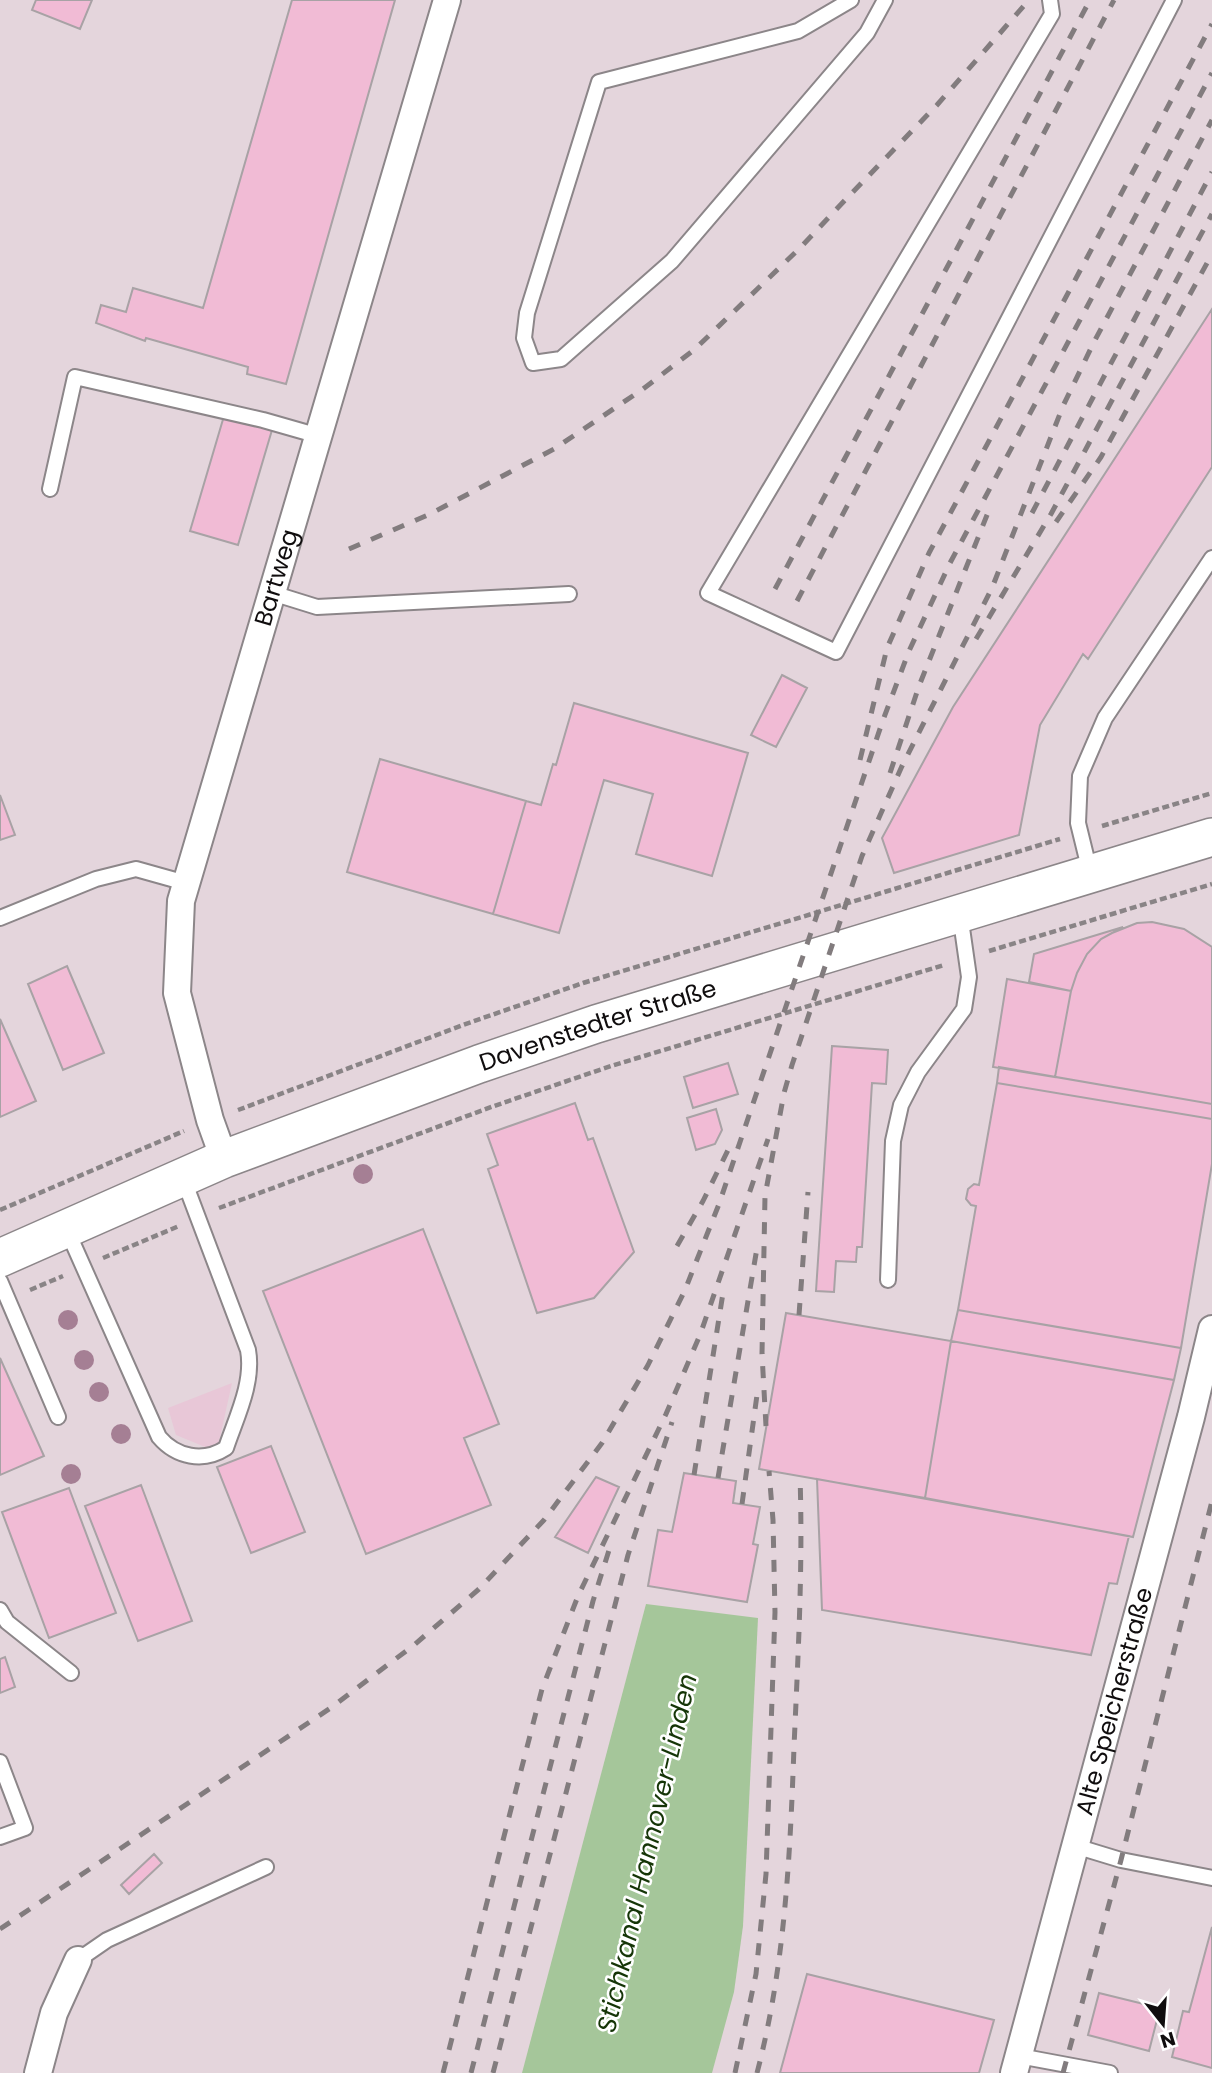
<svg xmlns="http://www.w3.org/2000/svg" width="1212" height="2073" font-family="Poppins,sans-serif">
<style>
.built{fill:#e4d5dc}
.green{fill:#e8c7d7}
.water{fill:#a5c69a}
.building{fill:#f1bbd5;stroke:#a8a2a5;stroke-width:2}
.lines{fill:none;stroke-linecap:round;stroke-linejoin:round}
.lane-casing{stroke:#8c8689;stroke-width:18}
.street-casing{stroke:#8c8689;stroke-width:30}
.secondary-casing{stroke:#8c8689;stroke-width:40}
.path{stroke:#898486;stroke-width:4.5;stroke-dasharray:7 3.5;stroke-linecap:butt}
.lane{stroke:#fff;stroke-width:14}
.street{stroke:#fff;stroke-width:26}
.secondary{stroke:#fff;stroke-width:37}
.rail{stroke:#827c7e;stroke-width:5;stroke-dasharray:12 12;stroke-linecap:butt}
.tree{fill:#a57f94}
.labels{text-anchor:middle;stroke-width:5;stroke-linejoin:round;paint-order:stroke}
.street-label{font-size:24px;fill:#100d0e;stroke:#fff}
.water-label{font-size:26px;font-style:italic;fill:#153507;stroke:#fff}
</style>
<rect width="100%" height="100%" fill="#e8e1e4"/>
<path class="built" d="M0 0H1212V2073H0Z"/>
<path class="green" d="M232 1383 218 1446 210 1449 176 1435 168 1408Z"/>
<path class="water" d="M646 1604 758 1618 743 1926 734 1992 712 2073H522Z"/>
<path class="building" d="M36 0H92L80 29 32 10Z
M292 0H395L286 384 247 374 248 367 146 338 145 341 96 323 101 305 126 312 133 288 203 308Z
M1212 309V467L1088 659 1083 654 1040 725 1019 835 894 873 882 838 953 707Z
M224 416 272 430 238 545 190 531Z
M782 675 807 688 776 747 751 735Z
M574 703 748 753 712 876 636 854 653 794 604 780 559 933 493 914 526 801 541 805 553 764 556 765Z
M380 759 526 801 493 914 347 872Z
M0 795 15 835 0 840Z
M1152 922 1184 929 1212 947V1104L1055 1077 1071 991 1077 973 1087 954 1101 939 1112 933 1137 923Z
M1123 927 1101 939 1087 954 1077 973 1071 991 1029 982 1034 954Z
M67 966 104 1053 63 1070 28 984Z
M1007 979 1071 991 1055 1077 993 1067Z
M0 1019 36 1101 0 1117Z
M832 1046 888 1050 886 1084 872 1083 862 1247H857L856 1262 836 1261 834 1292 816 1291Z
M728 1063 738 1094 693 1108 684 1077Z
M999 1067 1212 1104V1119L997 1083Z
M997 1083 1212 1119V1164L1181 1348 958 1310 976 1206 971 1205 966 1199 968 1189 974 1184 979 1185Z
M575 1103 588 1140 593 1138 634 1252 594 1298 537 1313 488 1169 498 1165 487 1134Z
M716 1109 722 1130 715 1144 696 1150 687 1118Z
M423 1229 499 1424 464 1438 491 1505 366 1554 263 1291Z
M958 1310 1181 1348 1174 1380 951 1341Z
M786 1313 951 1341 925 1498 759 1469Z
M951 1341 1174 1380 1133 1537 925 1498Z
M0 1358 44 1456 0 1475Z
M271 1446 305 1532 251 1553 217 1467Z
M684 1473 736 1481 733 1503 760 1507 753 1544 758 1545 747 1602 648 1586 658 1530 672 1532Z
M596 1477 619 1487 588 1553 555 1537Z
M817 1479 1129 1536 1117 1584 1109 1583 1091 1655 822 1610Z
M141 1485 192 1621 138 1641 85 1506Z
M69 1488 116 1613 49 1638 2 1512Z
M5 1657 15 1687 0 1693V1659Z
M154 1854 162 1863 129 1894 121 1885Z
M1212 1927V2068L1172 2057 1183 2011 1189 2012Z
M807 1974 994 2020 979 2073H780Z
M1099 1993 1160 2008 1149 2051 1088 2035Z"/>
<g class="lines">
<g class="lane-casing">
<path id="lane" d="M851 0 798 31 599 82 527 313 524 338 533 363 561 359 672 261 867 33 885 0
M1050 0 1052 14 708 593 836 652 1174 0
M50 489 75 377 263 420 319 436
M272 593 317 607 569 594
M1090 872 1078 823 1080 776 1105 718 1212 558
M0 918 96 879 136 869 186 883
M67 1230 159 1437C176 1457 203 1463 226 1448 236 1418 254 1383 248 1350L183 1178
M888 1280 893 1141 901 1105 918 1072 964 1009 969 977 960 914
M0 1281 58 1417
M0 1610 7 1622 71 1673
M0 1762 25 1828 0 1837
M1075 1846 1121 1860 1212 1878
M78 1960 107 1940 266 1867
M1019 2056 1110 2073"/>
</g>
<g class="street-casing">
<g id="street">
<path id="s1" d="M224 1159 210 1120 177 993 181 901 447 0"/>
<path d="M38 2073 54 2013 78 1960"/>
<path id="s2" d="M1014 2073 1191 1417 1212 1329"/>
</g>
</g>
<g class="secondary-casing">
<g id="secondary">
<path id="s3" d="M0 1258 224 1159 479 1064 596 1024 1212 837"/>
</g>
</g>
<path class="path" d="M1102 826 1212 793
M989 951 1212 884
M238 1110 463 1025 583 983 1060 839
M219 1208 494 1106 611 1066 944 965
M0 1210 184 1131
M103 1258 179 1226
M30 1290 63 1276"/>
<use href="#lane" class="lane"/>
<use href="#street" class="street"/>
<use href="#secondary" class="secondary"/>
<path class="rail" d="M1032 513 1212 172
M1056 522 1101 457 1212 254
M349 549 430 514 554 449 643 389 695 349 801 247 847 198 937 105 1029 0
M775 589 1090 0
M797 601 1114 0
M976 639 1051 514 1212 214
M860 760 887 648 929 553 1212 24
M890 773 919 686 991 505
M677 1246 703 1201 732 1142
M799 1315 808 1192
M766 1426 762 1354 765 1196 784 1093 792 1065 862 856 902 766 992 588 1063 406 1094 342 1212 120
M694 1475 723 1293
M718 1478 757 1248
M742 1504 757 1395
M0 1929 332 1707 414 1645 479 1589 544 1520 602 1443 648 1365 685 1290 719 1204 883 720 909 651 950 563 1212 73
M443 2073 542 1689 578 1596 666 1414 700 1335 768 1139
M471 2073 593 1601 610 1547
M493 2073 628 1555 672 1422
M735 2073 756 1974 766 1874 775 1612 773 1520 769 1471
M757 2073C785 1966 790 1857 794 1747 798 1656 803 1567 800 1476
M1063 2073 1121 1860 1212 1501"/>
</g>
<g class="tree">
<circle cx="363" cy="1174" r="10"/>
<circle cx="68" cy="1320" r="10"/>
<circle cx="84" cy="1360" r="10"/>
<circle cx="99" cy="1392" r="10"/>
<circle cx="121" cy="1434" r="10"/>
<circle cx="71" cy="1474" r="10"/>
</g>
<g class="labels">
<g class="street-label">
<text dy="8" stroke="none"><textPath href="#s1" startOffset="602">Bartweg</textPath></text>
<text dy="8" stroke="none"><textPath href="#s3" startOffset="642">Davenstedter Straße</textPath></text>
<text dy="8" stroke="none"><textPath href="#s2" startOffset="385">Alte Speicherstraße</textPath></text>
</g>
<g class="water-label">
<text transform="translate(647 1853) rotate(-77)" y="9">Stichkanal Hannover-Linden</text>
</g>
</g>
<g transform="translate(1163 2024) rotate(163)" stroke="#ffffff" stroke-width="5" paint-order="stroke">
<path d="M0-5L12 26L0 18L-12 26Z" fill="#100d0e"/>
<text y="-10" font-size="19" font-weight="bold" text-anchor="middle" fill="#100d0e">N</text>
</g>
</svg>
